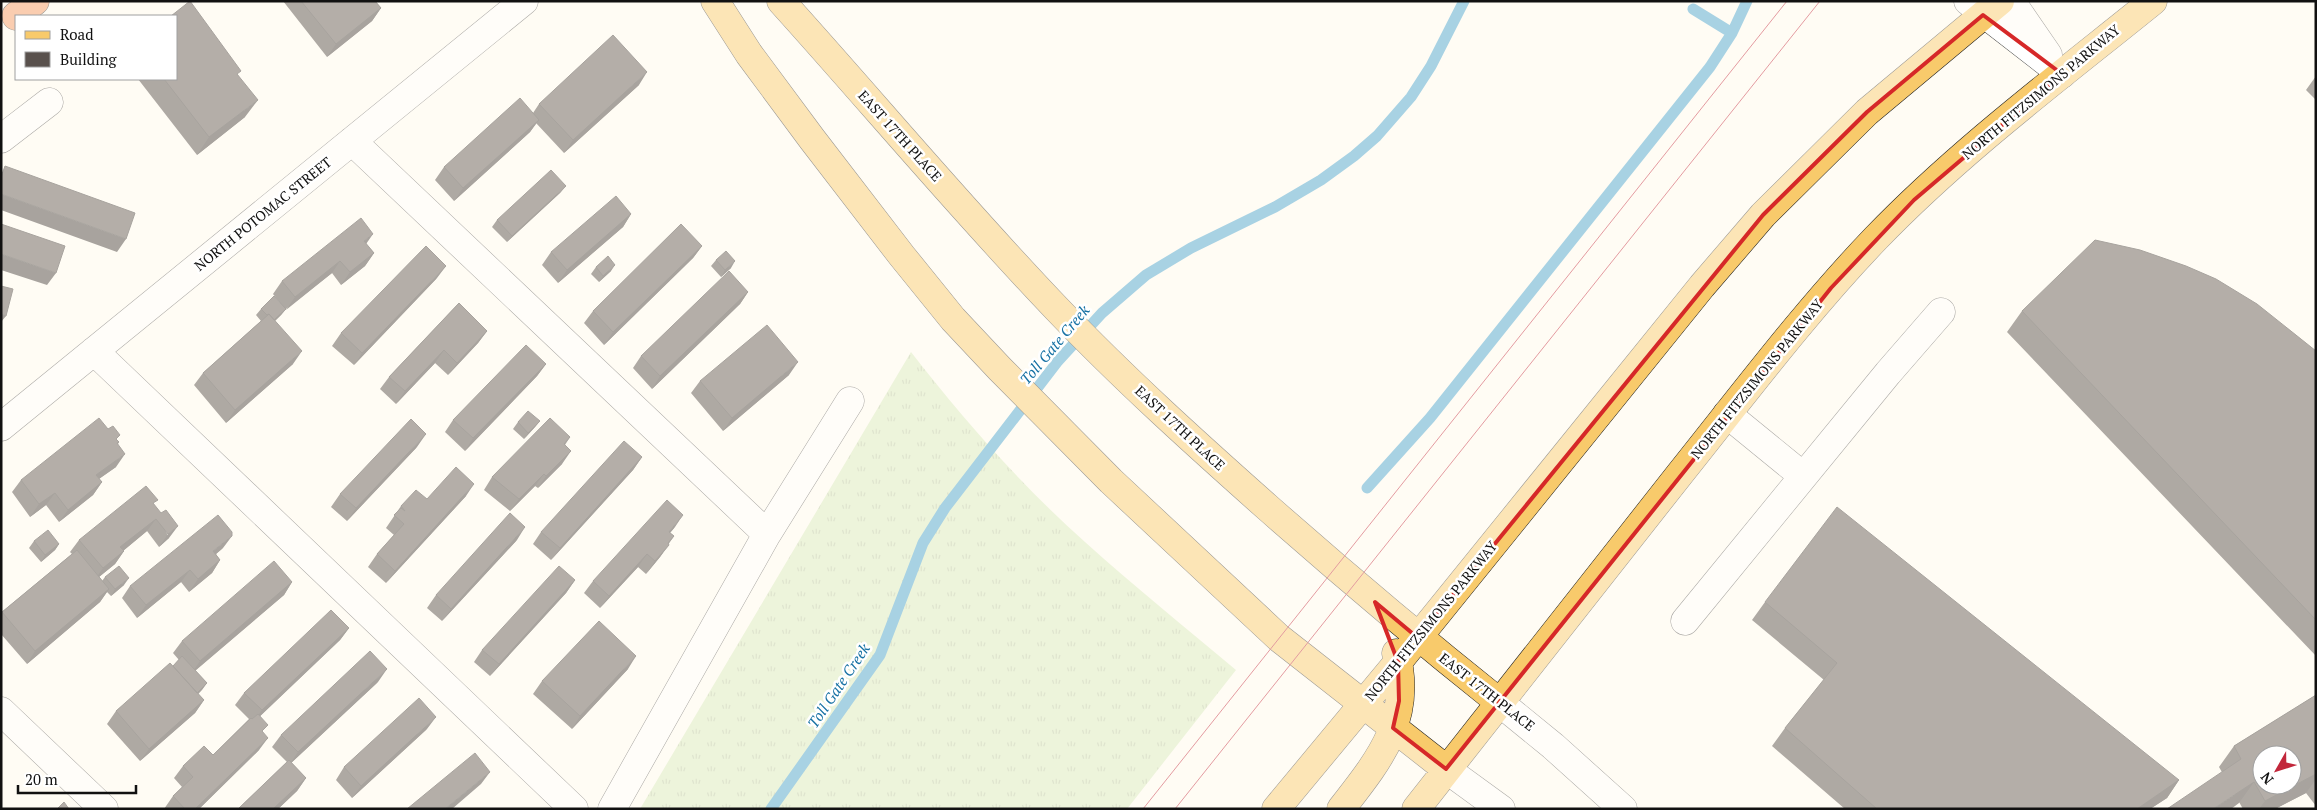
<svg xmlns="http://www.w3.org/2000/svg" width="2317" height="810" font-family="'PT Serif',serif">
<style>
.grass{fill:url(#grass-tufts)}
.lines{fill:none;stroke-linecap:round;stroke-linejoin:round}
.stream{stroke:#3fa0ce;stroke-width:11}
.minor-casing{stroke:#444;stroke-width:29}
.major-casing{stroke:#222;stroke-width:29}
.highway-casing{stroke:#222;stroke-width:29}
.minor{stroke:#fff;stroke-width:28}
.major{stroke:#f8ca6b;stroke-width:28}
.highway{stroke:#f4965d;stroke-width:28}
.tram{stroke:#c2273b;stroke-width:1}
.wall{fill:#4d4642}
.shaded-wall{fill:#3e3936}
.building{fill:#59514d;stroke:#3e3936;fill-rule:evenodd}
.marked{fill:none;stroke:#d62828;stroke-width:4;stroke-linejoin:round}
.labels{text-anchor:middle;stroke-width:5;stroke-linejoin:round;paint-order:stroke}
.street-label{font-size:14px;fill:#111;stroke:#fff}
.water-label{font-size:15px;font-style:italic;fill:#1872a4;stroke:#fff}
</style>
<defs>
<pattern id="grass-tufts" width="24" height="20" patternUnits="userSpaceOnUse" patternTransform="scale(1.25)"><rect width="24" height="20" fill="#d8ebbd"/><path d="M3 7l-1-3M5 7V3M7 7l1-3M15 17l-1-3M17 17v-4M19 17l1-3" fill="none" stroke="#b8c8a1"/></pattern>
</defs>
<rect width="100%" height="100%" fill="#fffcf4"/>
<path class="grass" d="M911 352C964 420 1021 485 1085 542 1134 586 1186 628 1236 670L1127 809H640Z"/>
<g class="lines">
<path class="stream" d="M1693 9 1732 33
M1367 488 1430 418 1710 67 1732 33 1747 1
M771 809 880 655 923 543 945 508 1058 361 1102 313 1146 275 1191 248 1275 207 1321 180 1354 156 1377 136 1411 97 1431 66 1464 1"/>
<g class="minor-casing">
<path id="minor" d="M1968 1 2062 74
M2011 1 2048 55
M1 139 49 102
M352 141 767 534
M94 351 574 809
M1727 414 1803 476
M1 427 524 1
M1685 621 1888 373 1941 312
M1499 702 1553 746 1623 809
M1 711 104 809
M1446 769 1501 809
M612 809 767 534 850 401"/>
</g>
<g class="major-casing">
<path id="major" d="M715 1 749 54 812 139 902 256 953 319 1000 369 1111 481 1279 638 1446 769
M781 1C874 104 962 210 1058 310 1124 379 1195 443 1267 507 1343 574 1420 639 1499 702
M1276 809 1398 662 1702 286 1763 215 1867 112 2000 1
M1341 809C1380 759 1413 719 1396 653
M1416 809C1503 697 1591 586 1679 475 1743 395 1805 312 1876 238 1960 151 2059 77 2153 1"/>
</g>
<g class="highway-casing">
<path id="highway" d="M16 16 35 1"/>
</g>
<use href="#minor" class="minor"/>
<use href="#major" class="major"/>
<use href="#highway" class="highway"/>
<path class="tram" d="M1143 809 1787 1
M1175 809 1820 1"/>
</g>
<path class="wall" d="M283 1H375L381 8 372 21 327 57Z
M238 75 245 117 197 155 138 79H176Z
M2316 76V100L2306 90Z
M639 85 564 153 536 123 530 132 454 201 435 180 444 167 533 113 539 104Z
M561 192 507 242 492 227 497 220Z
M631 214 623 227 558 283 542 265 551 252Z
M366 244 374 253 365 266 341 285 332 273 286 309 281 315 275 321 293 364 226 423 194 385 203 373 261 321 256 315 261 309 280 303 273 294 282 281Z
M702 246 693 258 604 345 584 323 593 311Z
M716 260 731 268 721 277 711 266Z
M596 267 611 271 599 282 591 274Z
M437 278 354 365 332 346 341 333Z
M748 292 740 304 652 389 633 368 641 356Z
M459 303 487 331 478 343 448 375 435 363 396 404 380 389 389 377Z
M2022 311 2316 351V656L2007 332Z
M546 364 537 376 465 451 445 432 453 420Z
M789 375 723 431 691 393 700 381Z
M540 421 535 427 524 439 513 429 518 422Z
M570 437 565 445 562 464 538 488 535 486 510 511 484 490 492 477Z
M117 440 119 442 118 444 116 467 99 479 102 482 93 495 59 522 46 505 30 517 12 492 21 480Z
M417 447 347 521 331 507 340 494Z
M642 457 633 470 551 560 533 544 541 532Z
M466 496 386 583 368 567 377 554 394 535 386 528 401 506 427 499Z
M154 505 169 538 159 547 147 531 123 551H124L115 564 99 577 102 581 105 577 124 585 111 596 107 592 100 602 27 664 1 634V613L2 612 72 554 70 552 79 540Z
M675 527 670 533 674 536 660 557 646 574 638 567 600 608 584 593 593 581Z
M517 540 442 621 427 608 436 595Z
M34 541 59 544 55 550 41 562 29 548Z
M223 548 216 554 220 560 212 573 189 592 181 582 137 618 122 598 130 586Z
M575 580 566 593 490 676 474 662 482 650Z
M292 582 284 595 195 671 207 683 198 694 204 700 195 713 140 761 107 724 116 711 173 666 179 660 173 653 182 641Z
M1765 602 2179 780 2167 798 2150 809H1845L1772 746 1785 728 1824 680 1752 620Z
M349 628 340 640 260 716 263 733 259 750 199 809H164L173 796 182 787 174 778 183 766 213 755 249 719 235 705 244 693Z
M628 669 572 729 533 694 542 681Z
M378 682 291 763 306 778 297 791 278 809H238L287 762 272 747 281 735Z
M2316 695V806L2306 793 2275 809H2243L2219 767 2234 746Z
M427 729 352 798 336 780 344 767Z"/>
<path class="shaded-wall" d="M381 8 372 21 327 57 336 44Z
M647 72 639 85 564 153 573 140Z
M258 100 245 117 197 155 209 137Z
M539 120 530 132 454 201 463 188Z
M566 186 561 192 507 242 512 236Z
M1 194 126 239 117 252 1 210Z
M631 214 623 227 558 283 567 270Z
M373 234 364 247V241Z
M702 246 693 258 604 345 613 332Z
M374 253 365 266 341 285 350 272Z
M1 254 56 273 47 285 1 270Z
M340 261 332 273 286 310 295 297Z
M735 261 731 268 721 277 725 270Z
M615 265 611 271 599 282 603 276Z
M446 266 437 278 354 365 362 353Z
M748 292 740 304 652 389 660 376Z
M286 309 281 315 267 328 272 321Z
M1 314 6 316 1 322Z
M487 331 478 343 448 375 457 363Z
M444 350 435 363 396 404 405 391Z
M302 351 293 364 226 423 235 410Z
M798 362 789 375 723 431 732 418Z
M546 364 537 376 465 451 473 438Z
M540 421 535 427 524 439 528 433Z
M426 434 417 447 347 521 356 508Z
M571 451 562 464 538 488 546 476Z
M125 454 116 467 87 487 96 475Z
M642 457 633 470 551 560 560 548Z
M544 474 535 486 510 511 519 499Z
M102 482 93 495 59 522 68 510Z
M474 484 466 496 386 583 395 571Z
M55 493 46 505 30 517 39 504Z
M683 515 675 527 660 544 669 532Z
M156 519 147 531 112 560 120 547Z
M178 526 169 538 159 547 168 534Z
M525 527 517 540 442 621 451 609Z
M232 536 223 548 204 564 213 551Z
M59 544 55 550 41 562 45 555Z
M669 545 660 557 646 574 655 561Z
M124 551 115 564 94 581 103 568Z
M647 554 638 567 600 608 609 596Z
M220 560 212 573 189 592 198 579Z
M190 570 181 582 137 618 146 605Z
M129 578 124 585 111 596 115 589Z
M575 580 566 593 490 676 499 664Z
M292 582 284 595 191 674 200 661Z
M109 589 100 602 27 664 35 651Z
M349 628 340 640 253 723 262 710Z
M636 656 628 669 572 729 580 716Z
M387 669 378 682 289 765 298 752Z
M207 683 202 690 192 700 196 694Z
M204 700 195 713 140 761 149 749Z
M436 717 427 729 352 798 361 786Z
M268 738 259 750 199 809H195Z
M490 772 481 784 452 809H445Z
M2316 774V779L2306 793 2275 809H2259L2265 801Z
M306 778 297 791 278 809H273Z
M2179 780 2167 798 2150 809H2137Z
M2254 782 2239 803 2231 809H2213Z"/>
<path class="building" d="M190 1 241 71 237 74 258 100 209 137 164 79H176V16H171Z
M301 1H375L381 8 336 44Z
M613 35 647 72 573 140 539 104Z
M520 98 539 120 463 188 444 167Z
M5 166 135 213 126 239 1 194V177Z
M551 170 566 186 512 236 497 220Z
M616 196 631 214 567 270 551 252Z
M361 218 373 234 364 241 374 253 350 272 340 261 295 297 282 281Z
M1 224 65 246 56 273 1 254Z
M681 224 702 246 613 332 593 311Z
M2095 240 2140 250 2186 266 2216 279 2257 304 2316 351V620L2022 311Z
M426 246 446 266 362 353 341 333Z
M726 251 735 261 725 270 716 260Z
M608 256 615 265 603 276 596 267Z
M729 271 748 292 660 376 641 356Z
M1 286 13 289 6 316 1 314Z
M274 296 286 309 274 320 269 314 267 315 261 309Z
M459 303 487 331 457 363 444 350 405 391 389 377Z
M269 314 302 351 235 410 203 373Z
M767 325 798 362 732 418 700 381Z
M526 345 546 364 473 438 453 420Z
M528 411 540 421 528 433 518 422Z
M99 418 108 429 113 426 120 435 116 439 119 442 117 443 125 454 96 475 102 482 68 510 55 493 39 504 21 480Z
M550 418 570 437 564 444 571 451 546 476 544 474 519 499 492 477Z
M411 419 426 434 356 508 340 494Z
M624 441 642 457 560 548 541 532Z
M456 467 474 484 395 571 377 554 404 524 394 515 401 508 405 511 401 506 416 490 427 499Z
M146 486 158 500 153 503 161 513 166 510 178 526 168 534 156 519 120 547 124 551 103 568 79 540Z
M667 500 683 515 669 532 674 536 668 543 669 545 655 561 647 554 609 596 593 581Z
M1837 507 2179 780 2137 809H1877L1785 728 1837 663 1765 602Z
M510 513 525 527 451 609 436 595Z
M218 515 232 532V536L213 551 220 560 198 579 190 570 146 605 130 586Z
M48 530 59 544 45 555 34 541Z
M77 550 109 589 35 651 2 612Z
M274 561 292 582 200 661 182 641Z
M119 566 129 578 115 589 105 577Z
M559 566 575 580 499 664 482 650Z
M331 610 349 628 262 710 244 693Z
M599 621 636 656 580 716 542 681Z
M370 651 387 669 298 752 281 735Z
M182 656 207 683 197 693 173 666Z
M170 663 204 700 149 749 116 711Z
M2316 695V774L2265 801 2254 782 2213 809H2167L2241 759 2234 746ZM2262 755H2292V785H2262Z
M419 698 436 717 361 786 344 767Z
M258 714 268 725 262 731 268 738 195 809H185L173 796 193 777 183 766 204 746 213 755 251 718 252 719Z
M475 753 490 772 445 809H407Z
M289 760 306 778 273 809H238Z
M64 802 69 809H57Z"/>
<path d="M0 0H2317V810H0ZM1983 15 2062 74 1914 200 1831 288 1446 769 1393 728 1399 701 1398 662 1375 602 1418 638 1763 215 1867 112Z" fill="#fffcf4" fill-opacity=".55" fill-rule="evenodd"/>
<path class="marked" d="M1983 15 2062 74 1914 200 1831 288 1446 769 1393 728 1399 701 1398 662 1375 602 1418 638 1763 215 1867 112Z"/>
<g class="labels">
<g class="street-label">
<text transform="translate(2041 92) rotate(-40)" y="5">NORTH FITZSIMONS PARKWAY</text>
<text transform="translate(900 136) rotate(48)" y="5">EAST 17TH PLACE</text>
<text transform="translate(263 214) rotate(-39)" y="5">NORTH POTOMAC STREET</text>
<text transform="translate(1757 379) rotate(-51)" y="5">NORTH FITZSIMONS PARKWAY</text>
<text transform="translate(1180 428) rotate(43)" y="5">EAST 17TH PLACE</text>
<text transform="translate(1431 621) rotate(-51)" y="5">NORTH FITZSIMONS PARKWAY</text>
<text transform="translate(1487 692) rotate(38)" y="5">EAST 17TH PLACE</text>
</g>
<g class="water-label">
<text transform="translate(1055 345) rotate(-50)" y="5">Toll Gate Creek</text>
<text transform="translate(839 686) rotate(-56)" y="5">Toll Gate Creek</text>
</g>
</g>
<rect width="2317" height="810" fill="none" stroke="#111111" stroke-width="5"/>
<rect x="15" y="15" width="162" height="65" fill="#ffffff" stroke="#a0a0a0"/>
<rect x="25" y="31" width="25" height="8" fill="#f8ca6b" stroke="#a0a0a0"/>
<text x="60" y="40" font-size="15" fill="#111111">Road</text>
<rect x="25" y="52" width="25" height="15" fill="#59514d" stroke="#a0a0a0"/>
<text x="60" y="65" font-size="15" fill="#111111">Building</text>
<g transform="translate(2277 770) rotate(231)"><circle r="24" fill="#ffffff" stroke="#a0a0a0"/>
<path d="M0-4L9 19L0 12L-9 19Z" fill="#c2273b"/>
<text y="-8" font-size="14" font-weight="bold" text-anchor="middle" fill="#111111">N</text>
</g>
<path d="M18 785v8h118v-8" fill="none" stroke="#111111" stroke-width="2.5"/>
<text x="25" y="785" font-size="15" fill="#111111" stroke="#ffffff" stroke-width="4" paint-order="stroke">20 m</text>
</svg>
